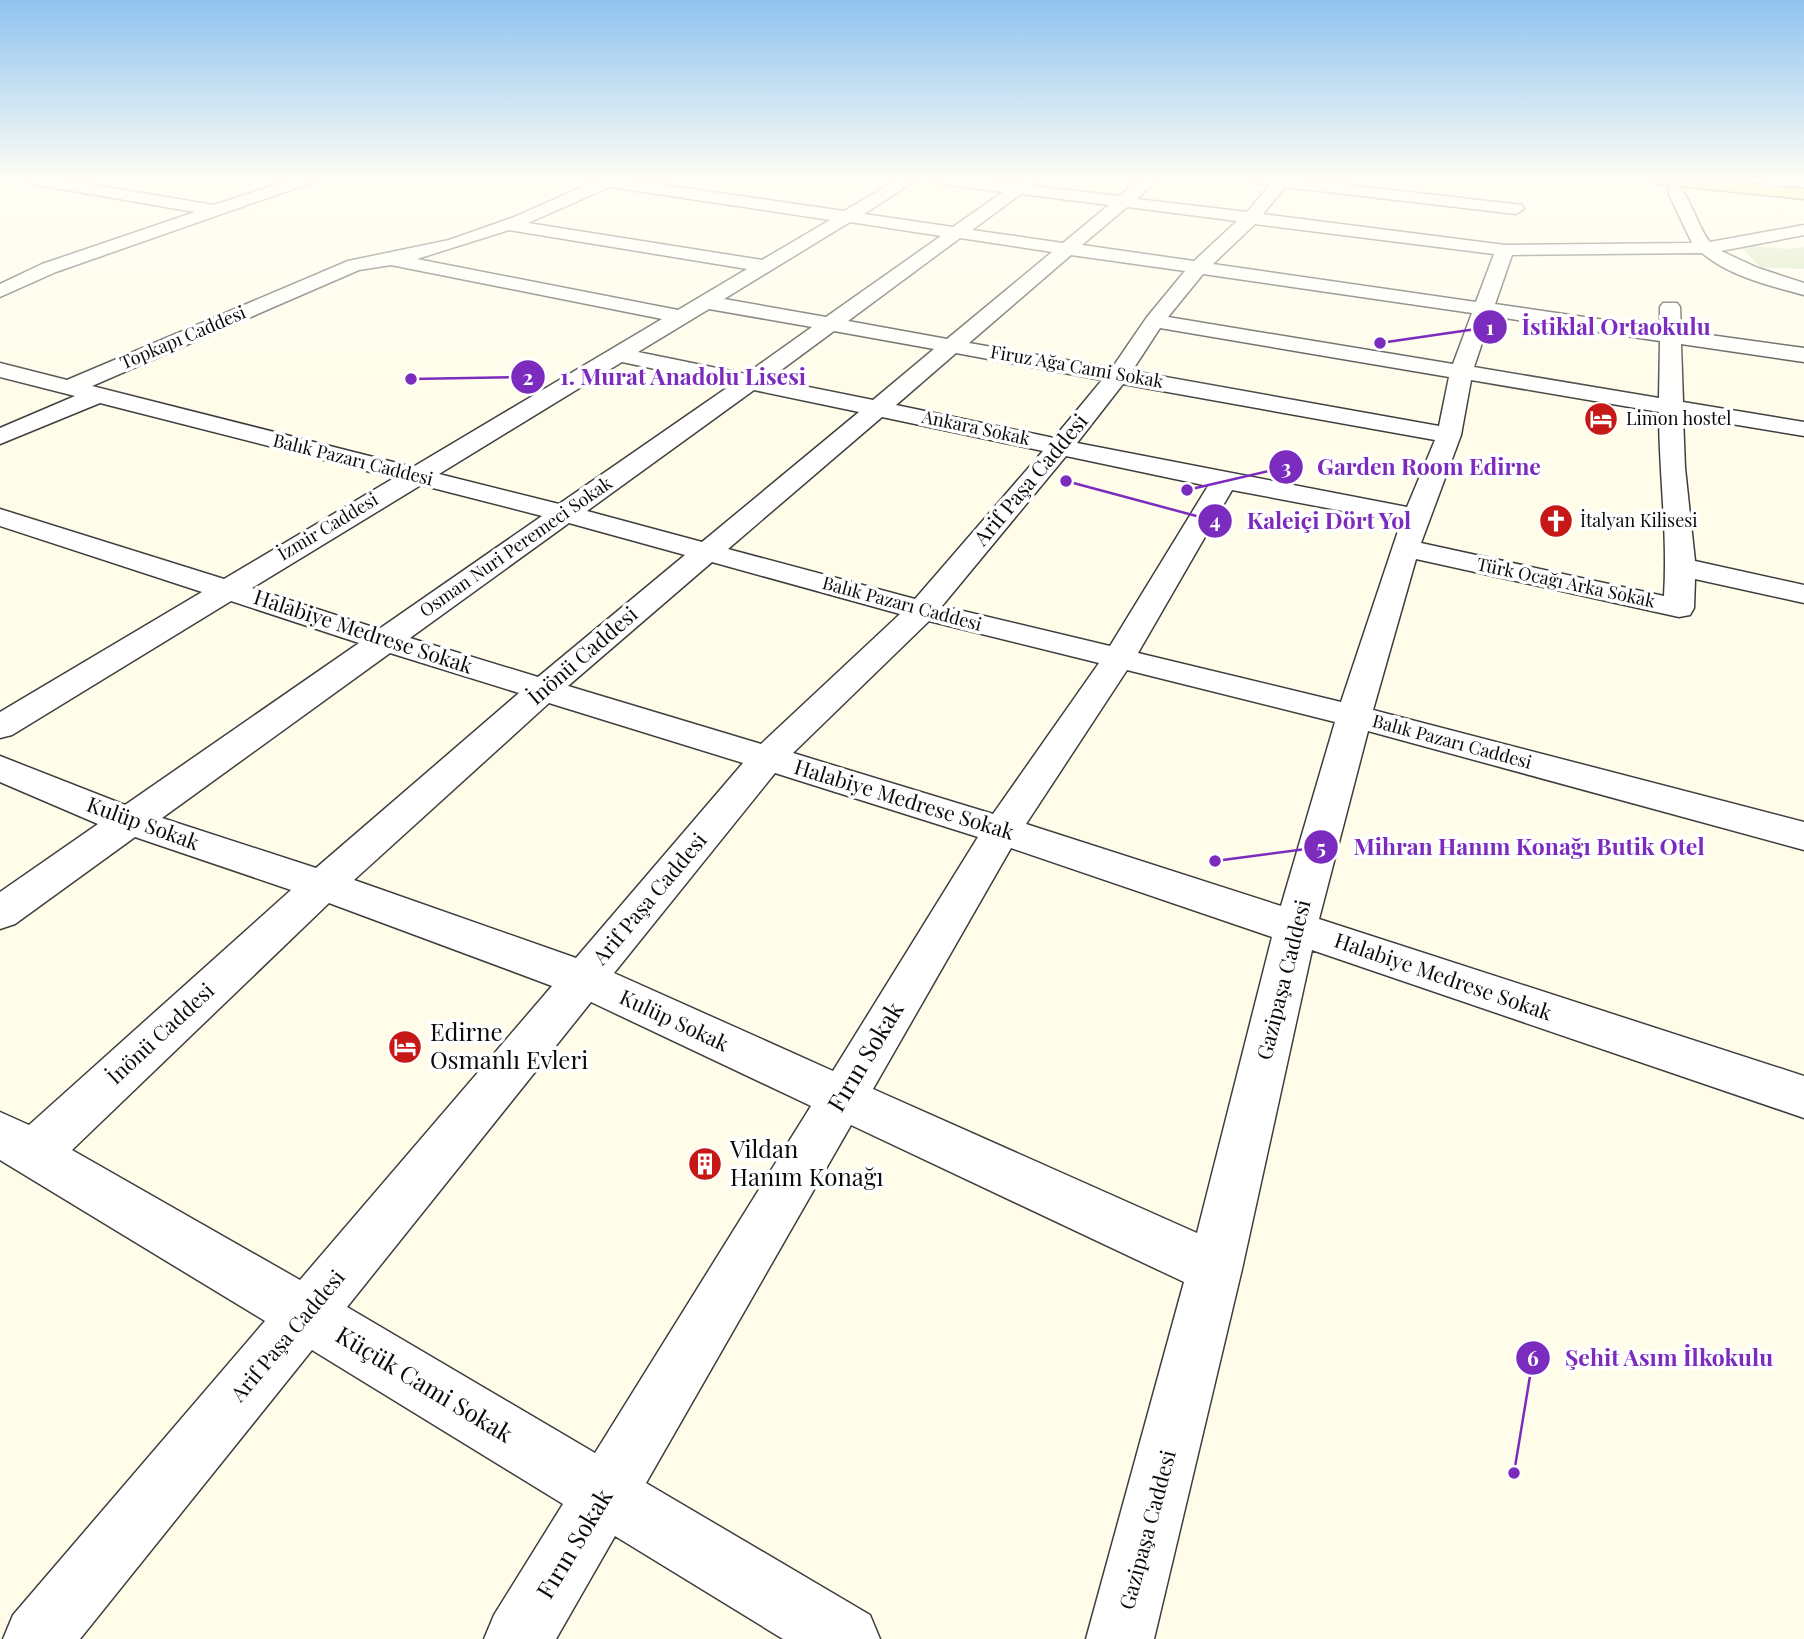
<svg xmlns="http://www.w3.org/2000/svg" width="1804" height="1639" font-family="'Playfair Display',serif">
<style>
.cemetery{fill:#d3e2b9}
.lines{fill:none;stroke-linecap:round;stroke-linejoin:round}
.minor-casing{stroke:#3e3e3e;stroke-width:3}
.major-casing{stroke:#1c1c1c;stroke-width:3}
.minor{fill:#fff;fill-rule:evenodd}
.major{fill:#ffde59;fill-rule:evenodd}
.labels{text-anchor:middle;stroke-width:7;stroke-linejoin:round;paint-order:stroke}
.far-street-label{font-size:18px;fill:#0b0b0b;stroke:#fff}
.far-poi-label{font-size:18px;fill:#0b0b0b;stroke:#fff;text-anchor:start}
.street-label{font-size:21px;fill:#0b0b0b;stroke:#fff}
.near-poi-label{font-size:24px;fill:#0b0b0b;stroke:#fff;text-anchor:start}
.near-street-label{font-size:24px;fill:#0b0b0b;stroke:#fff}
.leader{fill:none;stroke:#7b2cbf;stroke-width:2.5}
.callout-dot{fill:#7b2cbf;stroke:#fff;stroke-width:2.5}
.mark-label{font-size:21px;text-anchor:middle;font-weight:bold;fill:#fff}
.callout-label{font-size:23px;text-anchor:middle;font-weight:bold;fill:#7b2cbf;stroke:#fff;stroke-width:7;stroke-linejoin:round;paint-order:stroke}
</style>
<rect width="100%" height="100%" fill="#fffce9"/>
<path class="cemetery" d="M1739 245 1788 249 1804 247V269L1760 267Z"/>
<g class="lines">
<g class="minor-casing">
<path id="minor" d="M24 179H58L214 205 293 179H315L313 182 56 272 0 297V284L42 264 195 212 32 184Z
M600 179H623L844 211 899 179H918L864 214 953 227 1003 192 942 184 934 179H977L1015 183 1021 179H1039L1032 186 1119 196 1141 179H1158L1137 199 1247 212 1270 185 1252 182 1250 179H1296L1522 205 1524 209 1516 214 1285 187 1263 214 1505 245 1692 243 1667 190 1675 185C1688 188 1698 229 1710 242L1804 225V235L1721 251 1758 268 1804 283V295C1770 286 1729 276 1702 253L1512 255 1495 304 1660 328V307L1663 303H1677L1680 307 1681 331 1804 348V362L1681 344 1683 402 1804 422V436L1683 416 1685 468 1695 561 1804 585V603L1695 579 1694 608 1690 615 1679 617 1416 559 1373 710 1804 822V850L1368 731 1319 919 1804 1076V1118L1312 950 1242 1269 1154 1639H1086L1184 1282 851 1125 646 1483 870 1615 880 1639H783L615 1536 556 1639H484L494 1615 563 1504 312 1350 80 1639H3L13 1615 265 1321 0 1160V1112L29 1125 291 890 135 837 15 924 0 929V892L98 824 0 782V756L125 805 359 643 231 601 12 735 0 738V712L202 592 0 526V509L224 579 394 478 100 403 0 444V428L75 396 0 377V363L67 380 348 261 449 240 514 217ZM610 187 830 220 762 260 528 223ZM1021 194 1109 205 1063 243 972 230ZM1127 207 1237 221 1194 261 1082 245ZM850 222 941 236 826 317 724 299ZM1255 224 1494 254 1476 302 1213 264ZM509 230 747 269 678 310 417 259ZM960 238 1052 252 947 339 848 321ZM1071 255 1185 271 1147 317 1112 368 969 343ZM391 265 662 319 413 467 92 386 359 270ZM1203 274 1472 313 1453 364 1168 317ZM709 309 812 327 746 374 638 352ZM1491 316 1660 341 1659 398 1474 367ZM1160 328 1449 377 1439 426 1132 371ZM834 331 934 349 873 400 769 379ZM956 353 1102 380 1054 438 896 405ZM622 362 731 385 559 504 439 474ZM1471 380 1659 412C1659 473 1668 535 1664 596L1421 543 1461 435ZM1123 384 1435 440 1407 507 1077 443ZM754 390 859 412 702 542 587 511ZM882 417 1043 451 915 599 728 549ZM1066 456 1208 486 1110 646 942 606ZM421 485 542 516 379 629 252 588ZM1232 490 1401 522 1341 702 1138 653ZM569 523 685 555 538 677 410 638ZM712 562 900 614 761 744 568 686ZM929 621 1099 663 993 814 793 753ZM390 653 519 693 316 868 162 818ZM1127 670 1335 722 1281 906 1026 824ZM549 703 743 763 576 958 354 880ZM775 773 978 837 833 1071 614 973ZM1011 848 1272 937 1197 1233 873 1089ZM329 903 552 986 300 1280 72 1150ZM591 1002 811 1106 595 1453 347 1307Z"/>
</g>
<g class="major-casing">
<path id="major" d="M1650 179H1701L1804 189V199L1658 184Z"/>
</g>
<use href="#minor" class="minor"/>
<use href="#major" class="major"/>
</g>
<linearGradient id="sky" x2="0" y2="1"><stop stop-color="#8fc3f0"/><stop offset="0.44" stop-color="#fffef5"/><stop offset="1" stop-color="#fffef5" stop-opacity="0"/></linearGradient>
<rect width="1804" height="408" fill="url(#sky)"/>
<defs>
<g id="hotel-disc" transform="scale(1.75)"><circle r="9.5" fill="#c71818" stroke="#fff"/><path d="M-6-4.5h1.5V1H6V5H4.5V3h-9V5H-6ZM-4 0a1.8 1.8 0 1 1 3.6 0ZM.5 0V-2.5h3Q6-2.5 6 0Z" fill="#fff"/></g>
<g id="church-disc" transform="scale(1.75)"><circle r="9.5" fill="#c71818" stroke="#fff"/><path d="M-1.2-6h2.4v3.5h3.3v2.4h-3.3V6h-2.4V-.1h-3.3v-2.4h3.3Z" fill="#fff"/></g>
<g id="building-disc" transform="scale(1.75)"><circle r="9.5" fill="#c71818" stroke="#fff"/><path d="M-4-6H4V6H1V3H-1V6H-4ZM-2.5-4.3h1.7v1.8h-1.7ZM.8-4.3h1.7v1.8H.8ZM-2.5-1h1.7V.8h-1.7ZM.8-1h1.7V.8H.8Z" fill="#fff"/></g>
</defs>
<g fill-rule="evenodd">
<use href="#hotel-disc" x="1601" y="419"/>
<use href="#church-disc" x="1556" y="521"/>
<use href="#hotel-disc" x="405" y="1047"/>
<use href="#building-disc" x="705" y="1164"/>
</g>
<g class="labels">
<g class="far-street-label">
<text transform="translate(183 338) rotate(-23)" y="6">Topkapı Caddesi</text>
<text transform="translate(1077 367) rotate(10)" y="6">Firuz Ağa Cami Sokak</text>
<text transform="translate(976 428) rotate(12)" y="6">Ankara Sokak</text>
<text transform="translate(353 460) rotate(14)" y="6">Balık Pazarı Caddesi</text>
<text transform="translate(328 527) rotate(-31)" y="6">İzmir Caddesi</text>
<text transform="translate(516 547) rotate(-35)" y="6">Osman Nuri Peremeci Sokak</text>
<text transform="translate(1566 583) rotate(12)" y="6">Türk Ocağı Arka Sokak</text>
<text transform="translate(902 604) rotate(15)" y="6">Balık Pazarı Caddesi</text>
<text transform="translate(1452 742) rotate(15)" y="6">Balık Pazarı Caddesi</text>
</g>
<g class="far-poi-label">
<text x="1626" y="425">Limon hostel</text>
<text x="1580" y="527">İtalyan Kilisesi</text>
</g>
<g class="street-label">
<text transform="translate(1031 480) rotate(-50)" y="7">Arif Paşa Caddesi</text>
<text transform="translate(363 632) rotate(18)" y="7">Halabiye Medrese Sokak</text>
<text transform="translate(583 656) rotate(-41)" y="7">İnönü Caddesi</text>
<text transform="translate(904 800) rotate(17)" y="7">Halabiye Medrese Sokak</text>
<text transform="translate(143 824) rotate(20)" y="7">Kulüp Sokak</text>
<text transform="translate(650 899) rotate(-50)" y="7">Arif Paşa Caddesi</text>
<text transform="translate(1443 977) rotate(19)" y="7">Halabiye Medrese Sokak</text>
<text transform="translate(1284 980) rotate(-76)" y="7">Gazipaşa Caddesi</text>
<text transform="translate(674 1021) rotate(25)" y="7">Kulüp Sokak</text>
<text transform="translate(161 1034) rotate(-43)" y="7">İnönü Caddesi</text>
<text transform="translate(288 1336) rotate(-50)" y="7">Arif Paşa Caddesi</text>
<text transform="translate(1148 1530) rotate(-75)" y="7">Gazipaşa Caddesi</text>
</g>
<g class="near-poi-label">
<text x="430" y="1041">Edirne<tspan x="430" dy="28">Osmanlı Evleri</tspan></text>
<text x="730" y="1158">Vildan<tspan x="730" dy="28">Hanım Konağı</tspan></text>
</g>
<g class="near-street-label">
<text transform="translate(866 1057) rotate(-59)" y="8">Fırın Sokak</text>
<text transform="translate(424 1385) rotate(31)" y="8">Küçük Cami Sokak</text>
<text transform="translate(575 1544) rotate(-59)" y="8">Fırın Sokak</text>
</g>
</g>
<path class="leader" d="M1380 343L1490 327M411 379L528 377M1187 490L1286 467M1066 481L1215 521M1215 861L1321 847M1514 1473L1533 1358"/>
<g class="callout-dot">
<circle cx="1380" cy="343" r="7"/>
<circle cx="411" cy="379" r="7"/>
<circle cx="1187" cy="490" r="7"/>
<circle cx="1066" cy="481" r="7"/>
<circle cx="1215" cy="861" r="7"/>
<circle cx="1514" cy="1473" r="7"/>
<circle cx="1490" cy="327" r="18"/>
<circle cx="528" cy="377" r="18"/>
<circle cx="1286" cy="467" r="18"/>
<circle cx="1215" cy="521" r="18"/>
<circle cx="1321" cy="847" r="18"/>
<circle cx="1533" cy="1358" r="18"/>
</g>
<g class="mark-label">
<text x="1490" y="335">1</text>
<text x="528" y="385">2</text>
<text x="1286" y="475">3</text>
<text x="1215" y="528">4</text>
<text x="1321" y="855">5</text>
<text x="1533" y="1366">6</text>
</g>
<g class="callout-label">
<text x="1616" y="335">İstiklal Ortaokulu</text>
<text x="683" y="385">1. Murat Anadolu Lisesi</text>
<text x="1429" y="475">Garden Room Edirne</text>
<text x="1329" y="529">Kaleiçi Dört Yol</text>
<text x="1529" y="855">Mihran Hanım Konağı Butik Otel</text>
<text x="1669" y="1366">Şehit Asım İlkokulu</text>
</g>
</svg>
